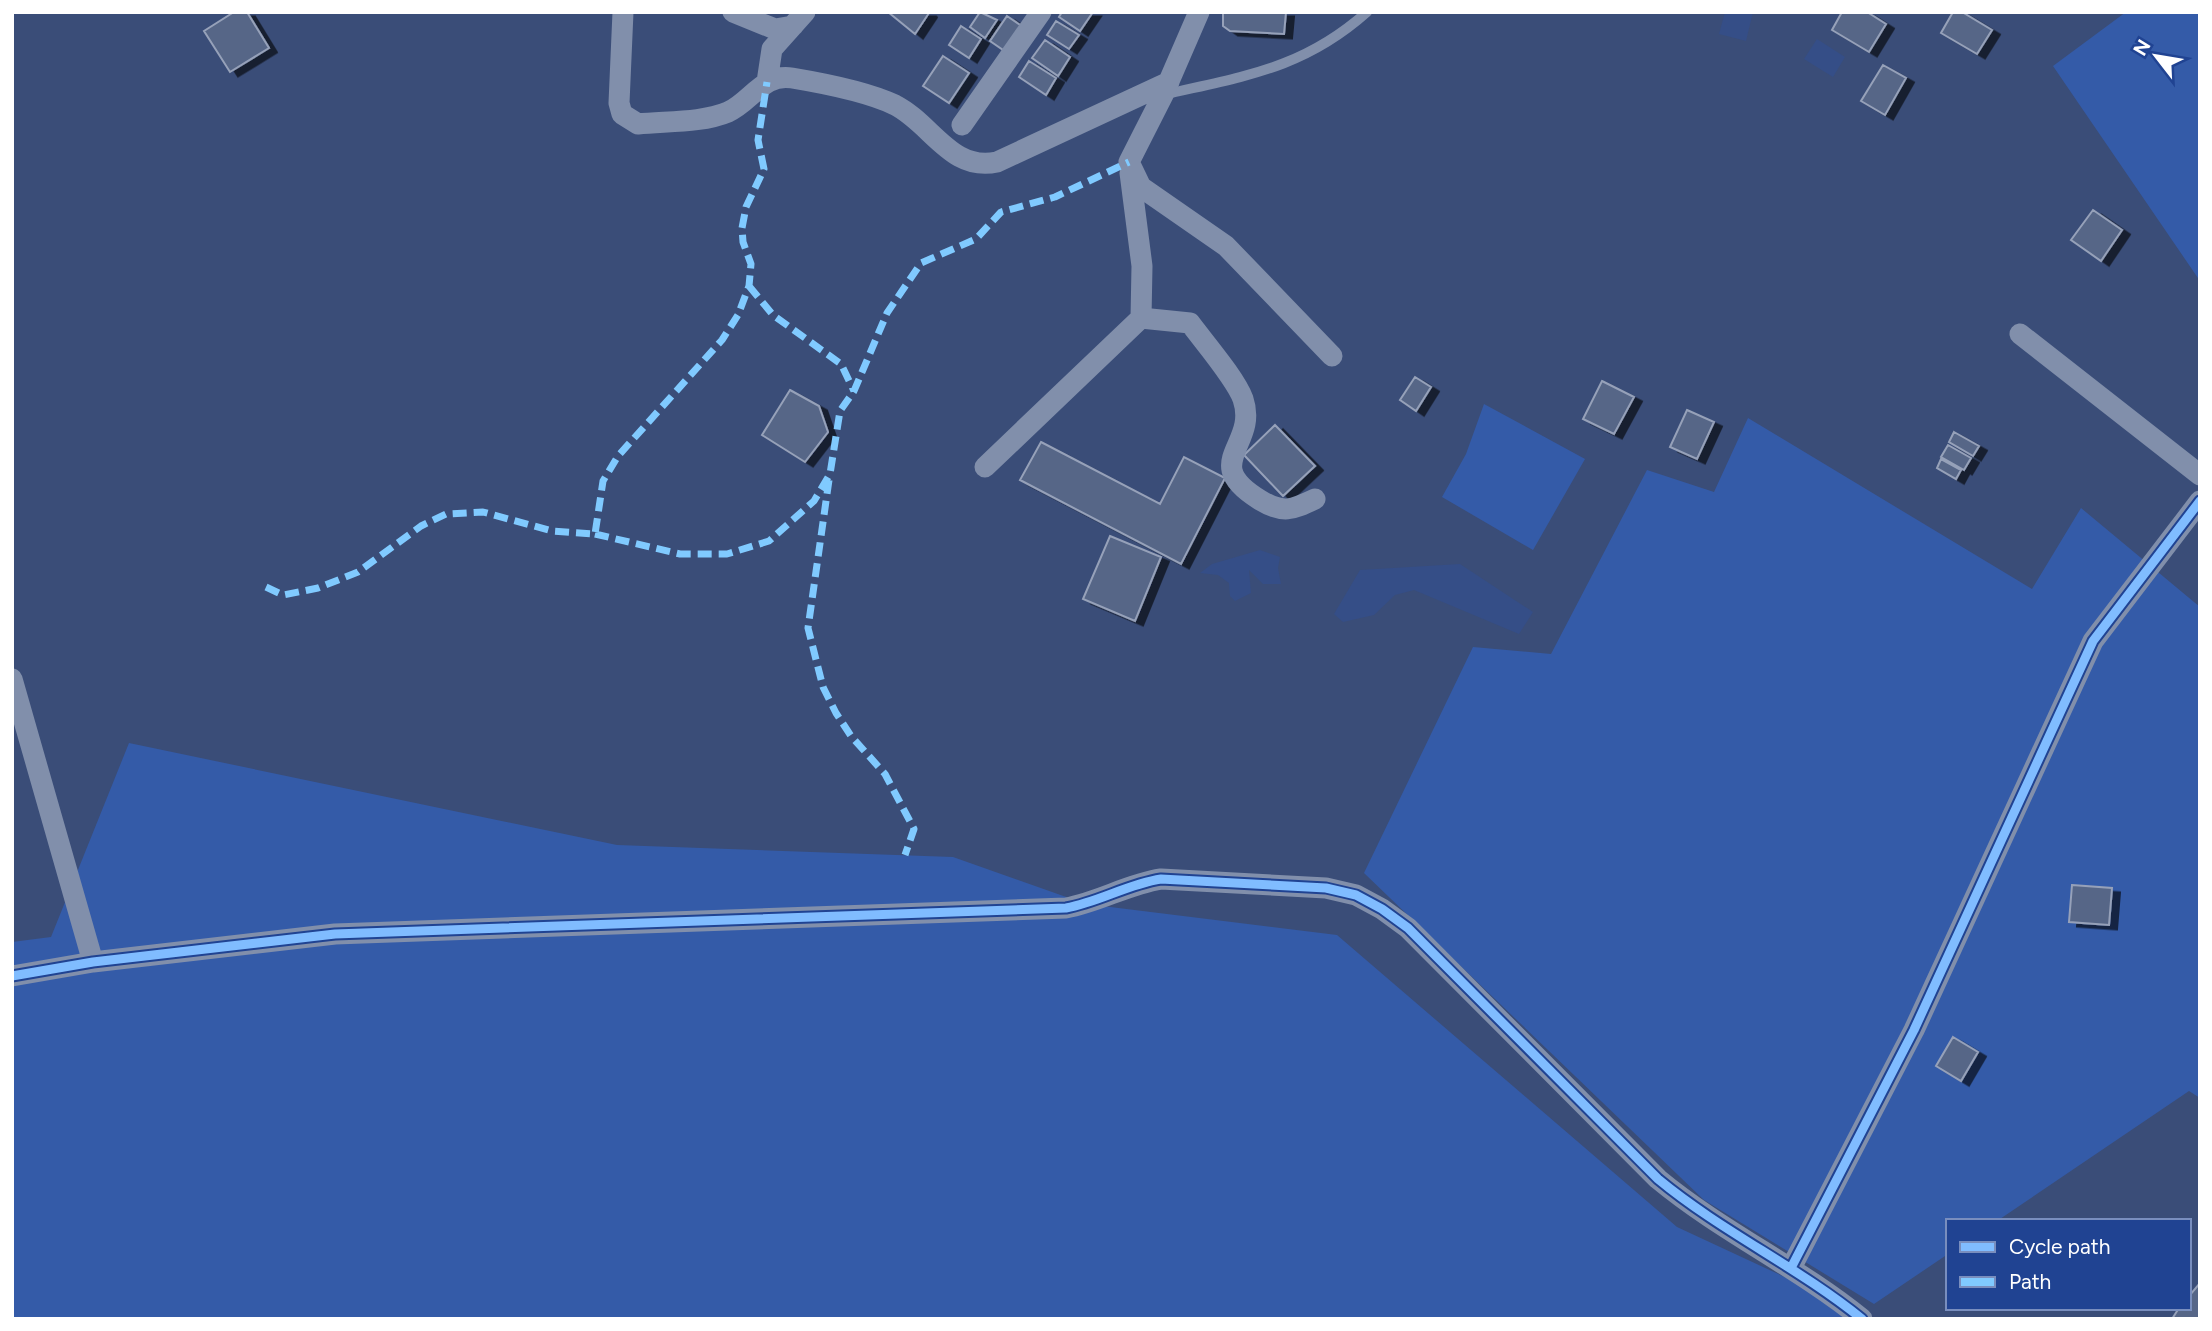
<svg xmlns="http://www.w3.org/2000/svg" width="2212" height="1331" font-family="Figtree,sans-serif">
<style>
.green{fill:#345ba8}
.water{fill:#354e87}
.building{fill:#566687;stroke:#96a1b9;stroke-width:2;filter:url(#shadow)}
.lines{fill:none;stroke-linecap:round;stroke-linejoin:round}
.lane{stroke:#818fab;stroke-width:10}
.street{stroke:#818fab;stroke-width:21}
.quiet{stroke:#80caff;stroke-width:7;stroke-dasharray:14 7;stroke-linecap:butt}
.cycleway-casing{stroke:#204392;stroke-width:13}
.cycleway{stroke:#80bcff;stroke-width:9}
</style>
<defs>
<filter id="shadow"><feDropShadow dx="8" dy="4.5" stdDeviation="0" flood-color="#0009"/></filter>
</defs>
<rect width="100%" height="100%" fill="#3a4d78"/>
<path class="green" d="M2126 12H2200V281L2053 66Z
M1484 404 1585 459 1533 550 1442 497 1466 454Z
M1748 418 2032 589 2081 508 2200 607V1098L2189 1091 1997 1221H1948V1254L1874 1304 1704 1200 1364 873 1473 647 1551 654 1647 470 1714 492Z
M129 743 617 845 953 857 1086 904 1337 935 1677 1227 1875 1319H12V942L51 937Z"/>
<path class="water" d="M1725 12H1753L1746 41 1719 34Z
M1817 39 1845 57 1833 77 1804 59Z
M1260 550 1280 557 1278 568 1281 584H1263L1249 570 1251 593 1235 601 1230 596 1229 583 1218 575 1200 573 1212 564Z
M1460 564 1533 612 1519 634 1414 590 1395 595 1374 615 1343 622 1334 614 1360 570Z"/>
<path class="building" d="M234 12H247L269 48 230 72 204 31Z
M888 12H928L929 13 915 34Z
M980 12 997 20 985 38 970 27Z
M1062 12H1093L1080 31 1059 17Z
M1223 12H1286L1284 34 1230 31 1223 26Z
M1842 12H1867L1886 24 1869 52 1832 30Z
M1953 12H1962L1992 30 1977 54 1941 33Z
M1007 16 1026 29 1009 54 990 41Z
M1056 21 1079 35 1069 49 1047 35Z
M961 26 981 39 969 58 949 45Z
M1045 40 1070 57 1058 76 1032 58Z
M943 56 969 73 949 103 923 86Z
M1029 61 1056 78 1046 95 1019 77Z
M1883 65 1906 78 1885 115 1861 101Z
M2093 210 2122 230 2101 261 2071 240Z
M1415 377 1431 387 1416 411 1400 400Z
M1602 381 1634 397 1614 434 1583 419Z
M790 390 819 406 828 432 805 462 762 435Z
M1687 410 1714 422 1697 459 1670 447Z
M1275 425 1315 466 1283 496 1244 455Z
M1954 432 1979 446 1973 456 1949 442Z
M1041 442 1160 504 1184 457 1225 478 1181 564 1020 480Z
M1948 445 1971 458 1964 470 1941 457Z
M1941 459 1961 470 1956 479 1937 468Z
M1110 536 1161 557 1135 621 1083 599Z
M2072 885 2112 888 2109 925 2069 922Z
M1953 1037 1978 1052 1961 1081 1936 1066Z
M2200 1283V1319H2172L2179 1308H2189V1296Z"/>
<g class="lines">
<path class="lane" d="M1163 95C1244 76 1303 69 1367 12"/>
<path class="street" d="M623 12 619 103 622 114 638 124C666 121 702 123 728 112 751 102 763 73 792 78 822 83 868 92 895 105 932 124 951 172 997 162L1169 82
M733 12 775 29 793 26
M1199 12 1163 95 1129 162 1141 187 1226 246 1332 356
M767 82 772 49 805 12
M962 125 1041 12
M1141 318 1190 323C1204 342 1236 379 1243 399 1259 446 1198 462 1260 500 1283 514 1292 510 1315 499
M2020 334 2200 475
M985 467 1141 318 1142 266 1130 173
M12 679 93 962
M12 976 93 962 335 934 1066 908C1099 902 1128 884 1161 879L1326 888 1356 895 1382 909 1408 928 1658 1179C1722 1232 1798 1267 1862 1319
M1791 1268 1914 1030 2093 641 2200 501"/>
<path class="quiet" d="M749 286 773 315 841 364 854 391
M829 480 808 628 823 687 836 713 851 736 885 774 914 829 905 855
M595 534 680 554H727L769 541 814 501 830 474 840 411 854 391 887 313 921 263 976 239 1001 212 1055 197 1129 162
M266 587 283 595 318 588 358 572 421 526 446 514 483 512 552 531 595 534 603 481 618 456 722 340 738 315 749 286 751 264 743 242 742 228 746 207 764 169 758 140 767 82"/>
<g class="cycleway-casing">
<path id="cycleway" d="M12 976 93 962 335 934 1066 908C1099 902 1128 884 1161 879L1326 888 1356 895 1382 909 1408 928 1658 1179C1722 1232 1798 1267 1862 1319
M1791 1268 1914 1030 2093 641 2200 501"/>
</g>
<use href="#cycleway" class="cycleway"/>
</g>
<rect width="2212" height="1331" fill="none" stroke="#ffffff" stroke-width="28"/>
<rect x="1946" y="1219" width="245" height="91" fill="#204392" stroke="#798ebe" stroke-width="2"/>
<rect x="1960" y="1242" width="35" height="10" fill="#80bcff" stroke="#798ebe" stroke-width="2"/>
<text x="2009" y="1254" font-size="21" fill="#ffffff">Cycle path</text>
<rect x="1960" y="1277" width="35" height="10" fill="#80caff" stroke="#798ebe" stroke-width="2"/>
<text x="2009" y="1289" font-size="21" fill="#ffffff">Path</text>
<g transform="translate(2156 56) rotate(301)" stroke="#204392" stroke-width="5" paint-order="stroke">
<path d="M0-5L12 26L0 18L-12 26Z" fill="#ffffff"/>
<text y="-10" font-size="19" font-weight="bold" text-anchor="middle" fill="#ffffff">N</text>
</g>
</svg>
